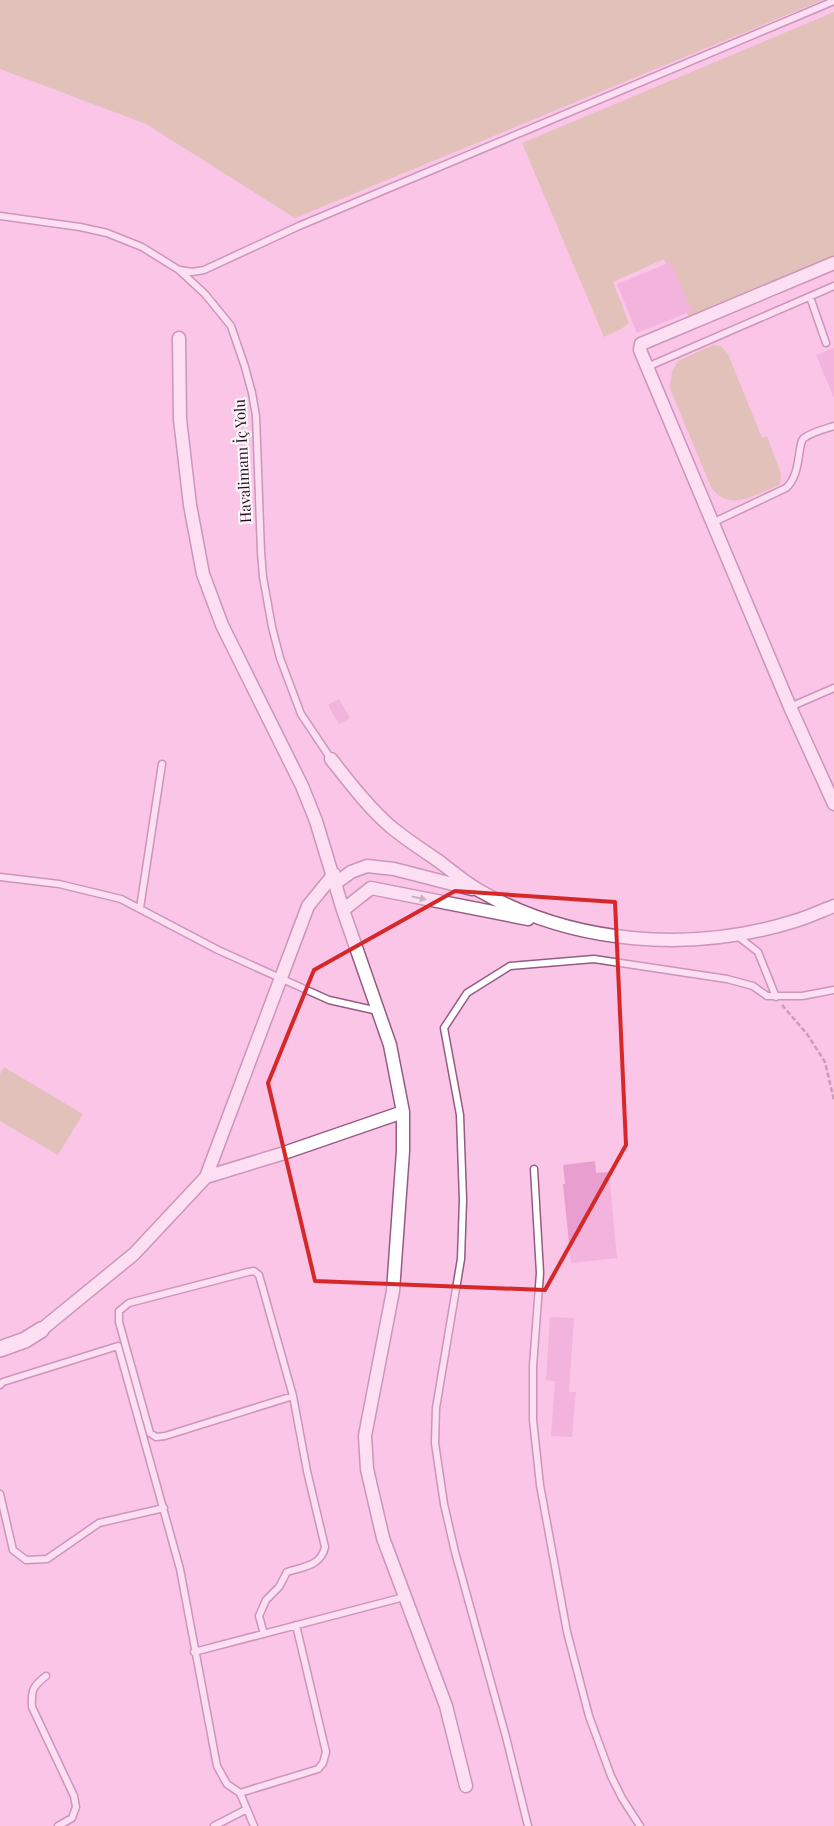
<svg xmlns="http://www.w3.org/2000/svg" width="834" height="1826" font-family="'Playfair Display',serif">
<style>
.green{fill:#c7bd85}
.building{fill:#e89fd0}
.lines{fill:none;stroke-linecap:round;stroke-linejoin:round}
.service-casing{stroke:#955b83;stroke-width:9}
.minor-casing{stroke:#955b83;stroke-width:15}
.tertiary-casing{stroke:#955b83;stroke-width:18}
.path{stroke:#916b84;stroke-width:2.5;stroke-dasharray:5 2.5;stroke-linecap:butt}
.service{stroke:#fff;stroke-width:6}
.minor{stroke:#fff;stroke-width:12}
.tertiary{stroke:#fff;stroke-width:15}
.oneway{fill:#9d939a}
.marked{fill:none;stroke:#d62828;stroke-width:4;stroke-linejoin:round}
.labels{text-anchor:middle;stroke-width:4.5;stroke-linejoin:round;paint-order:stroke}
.street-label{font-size:15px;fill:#260f1f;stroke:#fdf6fa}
</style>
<rect width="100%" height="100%" fill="#fac5e7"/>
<path class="green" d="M0 0H823L295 218 146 124 0 69Z
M834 12V257L690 320 664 259 613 282 629 323 621 329 604 337 522 143Z
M713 345 721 346 728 354 762 438 767 436 781 474 780 484 777 486C754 495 729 513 711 487L671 391 670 386 672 372 678 361Z
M4 1067 83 1114 58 1155 0 1121V1074Z"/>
<path class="building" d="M671 262 692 311 637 333 617 284Z
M834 348V398L816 355Z
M339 699 350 718 339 724 328 705Z
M595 1161 596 1173 609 1172 617 1258 571 1263 563 1184H565L563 1165Z
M550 1317 574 1318 569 1392H576L572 1437 551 1436 555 1381 546 1380Z"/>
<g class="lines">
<g class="service-casing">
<path id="service" d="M0 216 80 227 107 233 142 247 179 270 205 294 231 326 245 367 252 393 256 416 261 552 263 577 272 627 280 658 301 714 331 759
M180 270 192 272 204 270 299 226 834 1
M810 297 826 343
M647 367 834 286
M712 523 786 488C802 474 797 443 804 438 812 432 825 429 834 426
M790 707 834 688
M0 877 59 884 121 899 218 950 329 1000 378 1011
M140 908 162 764
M736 935 758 952 776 997
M534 1169 540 1273 533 1366V1420L540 1485 567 1632 589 1716 611 1776 622 1798 640 1826
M0 1385 3 1382 118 1346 180 1569 217 1766 227 1784 240 1793 318 1769 323 1763 326 1752 296 1625
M0 1494 13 1550 26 1560 47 1559 99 1523 164 1508
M264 1634 259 1616 266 1600 279 1587 287 1572C303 1567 321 1566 325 1547L307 1471 293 1396 259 1275 254 1271 248 1272 129 1303 119 1311V1322L150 1433 156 1437 165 1436 293 1396
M194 1652 404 1597
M46 1676C33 1686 31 1690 32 1707L74 1796 76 1807 72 1818 58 1826
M240 1793 254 1826
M214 1826 247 1809
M528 1826 506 1737 455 1552 444 1504 435 1443 436 1408 461 1259 463 1200 460 1115 444 1028 467 993 510 966 594 959 727 979 753 986 767 996H802L834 990"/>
</g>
<g class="minor-casing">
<path id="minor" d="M834 263 641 344 640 350 790 707 834 804
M331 759C350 783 368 807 391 827 407 840 424 851 440 862 453 872 466 883 480 891 575 945 692 953 795 921 808 917 821 911 834 906
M336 883 351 872 367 866 394 869 472 889
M343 910 371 888 528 919
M403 1112V1151L393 1291 368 1420 365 1436 367 1469 383 1538 446 1706 466 1786
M206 1177 308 906 334 874
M41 1330 134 1254 206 1177 281 1154 403 1112 390 1045 343 910 316 821 302 786 222 625 203 574 190 505 180 419 179 338"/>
</g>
<g class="tertiary-casing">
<path id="tertiary" d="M0 1349 25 1340 41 1330"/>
</g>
<path class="path" d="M782 1005 807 1034 825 1062 834 1100"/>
<use href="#service" class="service"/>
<use href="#minor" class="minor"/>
<use href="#tertiary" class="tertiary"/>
</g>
<defs><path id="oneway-solid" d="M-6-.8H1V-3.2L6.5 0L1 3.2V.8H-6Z" transform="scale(1.25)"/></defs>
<use class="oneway" href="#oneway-solid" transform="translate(419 898) rotate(12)"/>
<path d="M0 0H834V1826H0ZM455 891 615 902 626 1145 545 1290 315 1281 268 1083 314 970Z" fill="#fac5e7" fill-opacity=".55" fill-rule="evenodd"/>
<path class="marked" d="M455 891 615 902 626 1145 545 1290 315 1281 268 1083 314 970Z"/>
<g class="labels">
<g class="street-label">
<text transform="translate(243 461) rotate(-93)" y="5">Havalimanı İç Yolu</text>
</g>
</g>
</svg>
